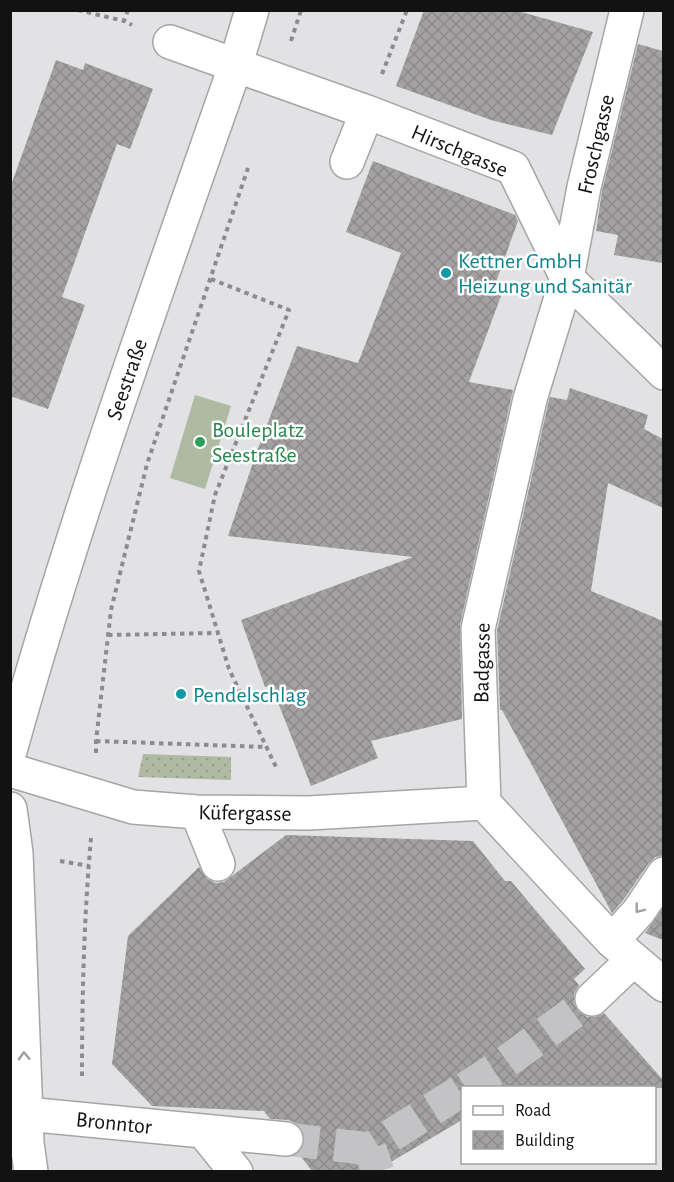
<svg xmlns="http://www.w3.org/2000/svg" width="674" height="1182" font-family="'Alegreya Sans',sans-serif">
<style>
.grass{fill:url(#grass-dots)}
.garden{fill:#aebaa1}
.building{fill:url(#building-cross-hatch)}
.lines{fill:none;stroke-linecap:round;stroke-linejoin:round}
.minor-tunnel{stroke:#c3c3c5;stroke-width:33;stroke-dasharray:33 16;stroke-linecap:butt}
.minor-casing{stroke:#a5a5a7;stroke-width:36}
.major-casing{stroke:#a5a5a7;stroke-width:36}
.path{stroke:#8c8c8e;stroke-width:4;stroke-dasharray:4.5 4.5;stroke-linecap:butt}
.minor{stroke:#fff;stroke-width:33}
.major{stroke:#fff;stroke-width:33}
.oneway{stroke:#a0a0a1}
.culture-dot{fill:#0f9aa8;stroke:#fff;stroke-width:2}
.leisure-dot{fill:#2e9e5b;stroke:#fff;stroke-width:2}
.labels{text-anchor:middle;stroke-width:5;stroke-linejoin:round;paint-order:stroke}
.street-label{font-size:22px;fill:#121213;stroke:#fff}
.culture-label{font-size:22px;fill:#0d838f;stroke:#fff;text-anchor:start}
.leisure-label{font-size:22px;fill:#27864d;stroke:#fff;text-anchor:start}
</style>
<defs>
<pattern id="grass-dots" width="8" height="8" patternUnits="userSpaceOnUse" patternTransform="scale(1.5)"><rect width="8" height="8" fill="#aebaa1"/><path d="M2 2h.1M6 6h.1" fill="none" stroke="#959f8a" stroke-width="1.8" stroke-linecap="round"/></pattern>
<pattern id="building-cross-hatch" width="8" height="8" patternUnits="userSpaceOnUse" patternTransform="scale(1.5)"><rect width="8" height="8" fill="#a4a2a1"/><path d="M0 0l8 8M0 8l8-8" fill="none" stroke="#8c8a8a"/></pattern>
</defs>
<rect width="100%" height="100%" fill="#e2e2e4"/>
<path class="grass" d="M143 754 231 757V780L138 777Z"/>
<path class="garden" d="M195 395 231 406 205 489 170 478Z"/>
<path class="building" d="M424 10H514L593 32 552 135 491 120 396 86Z
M638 44 663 51V263L614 255 618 235 596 231 602 191Z
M56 60 83 70 85 63 153 89 130 149 117 144 62 297 85 305 48 409 10 396V188Z
M373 161 515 215 518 221 492 293 501 296 469 382 513 390 460 625 462 719 371 741 378 758 311 786 271 685 265 687 241 620 413 557 228 536 257 451 297 346 358 363 401 253 346 232Z
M570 388 648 415 644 429 663 439V508L608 483 591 591 663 621V856L655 857 649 863 624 899 612 913 502 710H500L497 631 548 404 550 397 567 400Z
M286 835 473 841 505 881H511L585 969 574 979 579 985 574 994V1003L578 1011 587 1017H596L604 1013 663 1080V1088H462V1120L374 1172H313L298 1153 302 1149 305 1141 303 1131 296 1123 288 1120 270 1119 264 1111 152 1106 112 1064 128 936 199 867 207 879 216 883 224 882Z
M663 908V940L645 933Z"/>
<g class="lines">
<path class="minor-tunnel" d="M466 1088 506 1062 592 999
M286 1139 370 1149
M378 1172 370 1149 462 1090"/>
<g class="minor-casing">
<path id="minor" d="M627 10 584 187 567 278 530 399 478 629 484 803 612 941 664 985
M170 42 367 112 513 168 567 278 664 373
M347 162 367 112
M10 770 133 807 197 812 309 813 484 803
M197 812 218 864
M612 941 639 911 664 874
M592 999 633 960
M26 1114 286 1139
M203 1131 236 1172"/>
</g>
<g class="major-casing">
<path id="major" d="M10 751C74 520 156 293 235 67L252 10
M10 809 16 853 27 1143 31 1172"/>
</g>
<path class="path" d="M78 10 124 21
M128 10 124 21 132 25
M291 41 301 10
M382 74 407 10
M211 279 289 310 215 495 199 571 229 669 277 769
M108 635 218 633
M96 741 266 747
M96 753V741L111 610 147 464 248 168
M60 861 89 866
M82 1076C82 996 84 917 91 838"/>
<use href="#minor" class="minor"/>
<use href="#major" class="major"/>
</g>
<defs><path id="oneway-chevron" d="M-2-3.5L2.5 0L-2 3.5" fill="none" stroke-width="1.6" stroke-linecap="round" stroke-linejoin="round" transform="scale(1.5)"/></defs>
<g class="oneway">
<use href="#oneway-chevron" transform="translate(639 909) rotate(128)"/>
<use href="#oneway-chevron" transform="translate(24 1056) rotate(-92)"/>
</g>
<g class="culture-dot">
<circle cx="446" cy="273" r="6"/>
<circle cx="181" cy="694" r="6"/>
</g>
<circle class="leisure-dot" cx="200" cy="442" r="6"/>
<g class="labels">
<g class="street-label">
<text transform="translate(595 144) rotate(-77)" y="8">Froschgasse</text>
<text transform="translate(460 150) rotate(23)" y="8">Hirschgasse</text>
<text transform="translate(126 379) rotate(-71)" y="8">Seestraße</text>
<text transform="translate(481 663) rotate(-89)" y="8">Badgasse</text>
<text transform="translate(245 812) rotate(1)" y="8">Küfergasse</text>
<text transform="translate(114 1122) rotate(6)" y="8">Bronntor</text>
</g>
<g class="culture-label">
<text x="458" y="268">Kettner GmbH<tspan x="458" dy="25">Heizung und Sanitär</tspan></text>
<text x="193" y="702">Pendelschlag</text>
</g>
<g class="leisure-label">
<text x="212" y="437">Bouleplatz<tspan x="212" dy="25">Seestraße</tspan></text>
</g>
</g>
<rect width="674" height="1182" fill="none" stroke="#121213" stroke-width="24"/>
<rect x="461" y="1086" width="195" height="78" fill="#ffffff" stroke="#a0a0a1" stroke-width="1.5"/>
<rect x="473" y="1106" width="30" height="9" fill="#ffffff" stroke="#a0a0a1" stroke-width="1.5"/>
<text x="515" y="1116" font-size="18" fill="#121213">Road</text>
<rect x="473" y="1131" width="30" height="18" fill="url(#building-cross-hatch)" stroke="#a0a0a1" stroke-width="1.5"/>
<text x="515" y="1146" font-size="18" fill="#121213">Building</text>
</svg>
